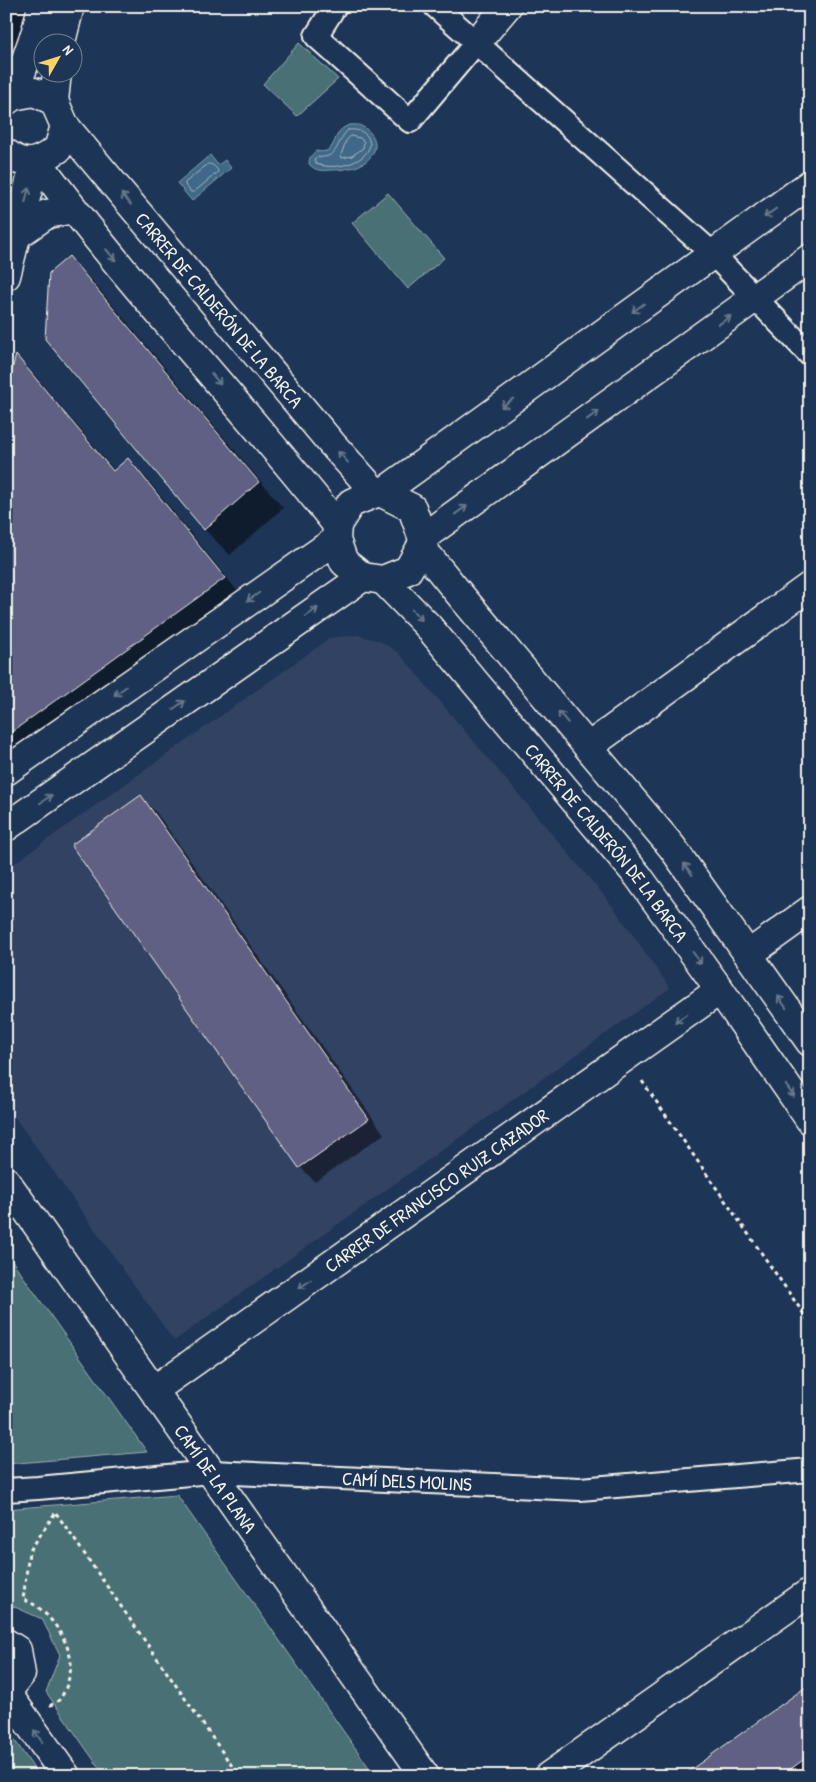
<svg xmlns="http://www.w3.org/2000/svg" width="816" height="1782" font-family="'Patrick Hand',sans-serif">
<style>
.built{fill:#314264}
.green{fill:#4a7074;stroke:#9fb0ae}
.water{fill:#406788;stroke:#889eae}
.shadow{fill:#0007}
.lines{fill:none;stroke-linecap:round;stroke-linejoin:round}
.shore{stroke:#acbac2;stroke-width:1}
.building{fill:#616184;stroke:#f4f1e8}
.pedestrian-casing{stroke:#f4f1e8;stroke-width:26}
.minor-casing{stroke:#f4f1e8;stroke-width:31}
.tertiary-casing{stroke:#f4f1e8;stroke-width:31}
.path{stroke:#f4f1e8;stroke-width:3;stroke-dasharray:4 4;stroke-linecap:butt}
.pedestrian{stroke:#1d3557;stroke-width:22}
.minor{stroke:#1d3557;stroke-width:28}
.tertiary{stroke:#1d3557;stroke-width:28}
.oneway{stroke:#68778a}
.labels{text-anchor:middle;stroke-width:4.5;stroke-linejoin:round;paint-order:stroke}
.street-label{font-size:19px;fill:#f4f1e8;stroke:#1d3557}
</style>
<rect width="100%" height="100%" fill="#1d3557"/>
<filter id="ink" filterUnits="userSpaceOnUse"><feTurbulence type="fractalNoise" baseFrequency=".02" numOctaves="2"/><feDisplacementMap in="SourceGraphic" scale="10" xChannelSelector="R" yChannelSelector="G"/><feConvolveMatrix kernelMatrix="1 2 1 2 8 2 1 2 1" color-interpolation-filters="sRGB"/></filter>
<g filter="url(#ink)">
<path class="built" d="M358 635 380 641 399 653 612 905 670 988 174 1341 6 1105V869L330 638Z"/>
<path class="green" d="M299 43 338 79 297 116 263 84Z
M388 193 444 258 408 289 352 223Z
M6 1252 147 1452 6 1464Z
M177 1495 375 1776H105L46 1692 60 1655 42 1619 6 1603V1509Z
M6 1729H7L39 1776H6Z"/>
<path class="water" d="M359 125C383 135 379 159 355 167 347 169 339 170 331 170 322 171 315 171 309 164 309 158 311 155 316 151 339 156 330 132 347 126 350 124 355 125 359 125Z
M210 155 218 165 225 160 231 168 192 201 177 183Z"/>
<path class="shadow" d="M6 6H26L15 62 6 53Z
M69 258 94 283 283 508 230 555 205 530 47 339Z
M17 358 35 376 115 471 128 460 147 479 243 598 6 769V394Z
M141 797 156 812 384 1134 315 1182 300 1167Z
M810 1686V1776H684Z"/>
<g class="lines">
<path class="shore" d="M348 130C359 129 369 132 370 145 365 165 333 170 316 164L314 160 317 157C340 159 335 142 348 130Z
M351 136 360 138 364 142 363 148 352 156 342 158 341 155 346 141Z
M208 164C212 163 218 169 218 172L194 192H191L185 185V183Z"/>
</g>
<path class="building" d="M69 256 259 482 204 530 45 339 49 273Z
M16 355 113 471 128 458 225 578 6 736V390Z
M141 795 369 1119 299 1168 71 845Z
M810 1684V1755L781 1776H682Z"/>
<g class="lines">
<g class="pedestrian-casing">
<g id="pedestrian">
<path d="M335 6 316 36 410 121 476 43"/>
<path d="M435 6 713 254 810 355"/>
<path id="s1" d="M6 1490 38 1488 211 1472 580 1489 810 1470"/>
</g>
</g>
<g class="minor-casing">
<g id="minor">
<path d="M476 43 507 6"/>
<path id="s2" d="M65 126 332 444 376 493"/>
<path d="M38 162C131 288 240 402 337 525"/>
<path d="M17 235 47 214 73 209"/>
<path d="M376 493H382L412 508 423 539 421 547 408 570 383 580 363 577 344 562 336 540 337 525 351 503Z"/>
<path d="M382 493 810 184"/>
<path d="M423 539 429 533 810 258"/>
<path d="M421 547 461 596 672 847 810 1042"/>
<path id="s3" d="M383 580 427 625 638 876 720 990 810 1120"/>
<path d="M588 747 810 586"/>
<path d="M6 771 336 540"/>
<path d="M6 827 363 577"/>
<path d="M749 954 810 910"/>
<path id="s4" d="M154 1390 720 990"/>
<path d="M6 1643 17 1650 21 1674 6 1693"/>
<path d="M7 1693 66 1776"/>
<path d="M549 1776 810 1592"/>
</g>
</g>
<g class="tertiary-casing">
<g id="tertiary">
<path d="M61 42 70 6"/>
<path d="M13 96 36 31 42 6"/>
<path d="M6 101 13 96 34 92 54 101 65 126 58 149C38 162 28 169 6 153"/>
<path d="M54 101 57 72"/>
<path d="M6 276 35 162"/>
<path id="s5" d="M6 1181 425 1776"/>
</g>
</g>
<path class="path" d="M642 1081 810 1323
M56 1513 239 1776
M50 1706C52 1704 57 1702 59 1700 66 1692 70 1676 71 1666 72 1643 45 1604 23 1600L29 1552 55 1513"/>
<use href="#pedestrian" class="pedestrian"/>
<use href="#minor" class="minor"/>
<use href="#tertiary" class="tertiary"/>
</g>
<defs><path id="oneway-shaft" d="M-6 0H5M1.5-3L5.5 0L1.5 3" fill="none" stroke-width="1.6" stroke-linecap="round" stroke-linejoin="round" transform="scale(1.25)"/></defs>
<g class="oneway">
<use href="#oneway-shaft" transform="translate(27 195) rotate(-77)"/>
<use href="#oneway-shaft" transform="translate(126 199) rotate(-130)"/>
<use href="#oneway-shaft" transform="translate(770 213) rotate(144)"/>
<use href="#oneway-shaft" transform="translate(111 255) rotate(50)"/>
<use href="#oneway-shaft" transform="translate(638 308) rotate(144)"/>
<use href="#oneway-shaft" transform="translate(725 320) rotate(-36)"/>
<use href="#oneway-shaft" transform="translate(216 379) rotate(50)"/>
<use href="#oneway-shaft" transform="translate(507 403) rotate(144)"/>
<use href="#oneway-shaft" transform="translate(593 415) rotate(-36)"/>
<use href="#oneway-shaft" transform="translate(343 457) rotate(-132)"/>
<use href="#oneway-shaft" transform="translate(461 510) rotate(-36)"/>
<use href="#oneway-shaft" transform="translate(253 597) rotate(145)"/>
<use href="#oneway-shaft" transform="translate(312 612) rotate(-35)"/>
<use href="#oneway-shaft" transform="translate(417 615) rotate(46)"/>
<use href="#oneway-shaft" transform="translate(120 691) rotate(145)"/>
<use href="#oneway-shaft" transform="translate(179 705) rotate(-35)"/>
<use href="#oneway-shaft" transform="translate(563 717) rotate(-130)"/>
<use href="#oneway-shaft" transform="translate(46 799) rotate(-35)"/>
<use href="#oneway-shaft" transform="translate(688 869) rotate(-126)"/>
<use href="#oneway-shaft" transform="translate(697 958) rotate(54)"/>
<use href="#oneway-shaft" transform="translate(782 1002) rotate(-125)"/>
<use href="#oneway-shaft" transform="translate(681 1018) rotate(145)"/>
<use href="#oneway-shaft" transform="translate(790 1091) rotate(55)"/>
<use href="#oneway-shaft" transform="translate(305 1284) rotate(145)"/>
<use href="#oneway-shaft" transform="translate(38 1736) rotate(-125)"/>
</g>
</g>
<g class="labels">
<g class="street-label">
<text dy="7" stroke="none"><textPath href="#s2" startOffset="240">CARRER DE CALDERÓN DE LA BARCA</textPath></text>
<text dy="7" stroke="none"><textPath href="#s3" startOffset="345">CARRER DE CALDERÓN DE LA BARCA</textPath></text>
<text dy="7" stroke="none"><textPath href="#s4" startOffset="346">CARRER DE FRANCISCO RUIZ CAZADOR</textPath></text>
<text dy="7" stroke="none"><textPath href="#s5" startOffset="364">CAMÍ DE LA PLANA</textPath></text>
<text dy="7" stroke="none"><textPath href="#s1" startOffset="402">CAMÍ DELS MOLINS</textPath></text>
</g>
</g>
<rect width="816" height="1782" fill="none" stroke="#1d3557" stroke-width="25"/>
<rect x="12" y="12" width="791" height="1757" fill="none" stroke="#f4f1e8" stroke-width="2" filter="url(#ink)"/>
<g transform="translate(58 58) rotate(51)"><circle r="24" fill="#1d3557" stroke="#738091"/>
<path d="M0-4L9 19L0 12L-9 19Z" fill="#ffd166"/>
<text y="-8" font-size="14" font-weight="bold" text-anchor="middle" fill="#f4f1e8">N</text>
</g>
</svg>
